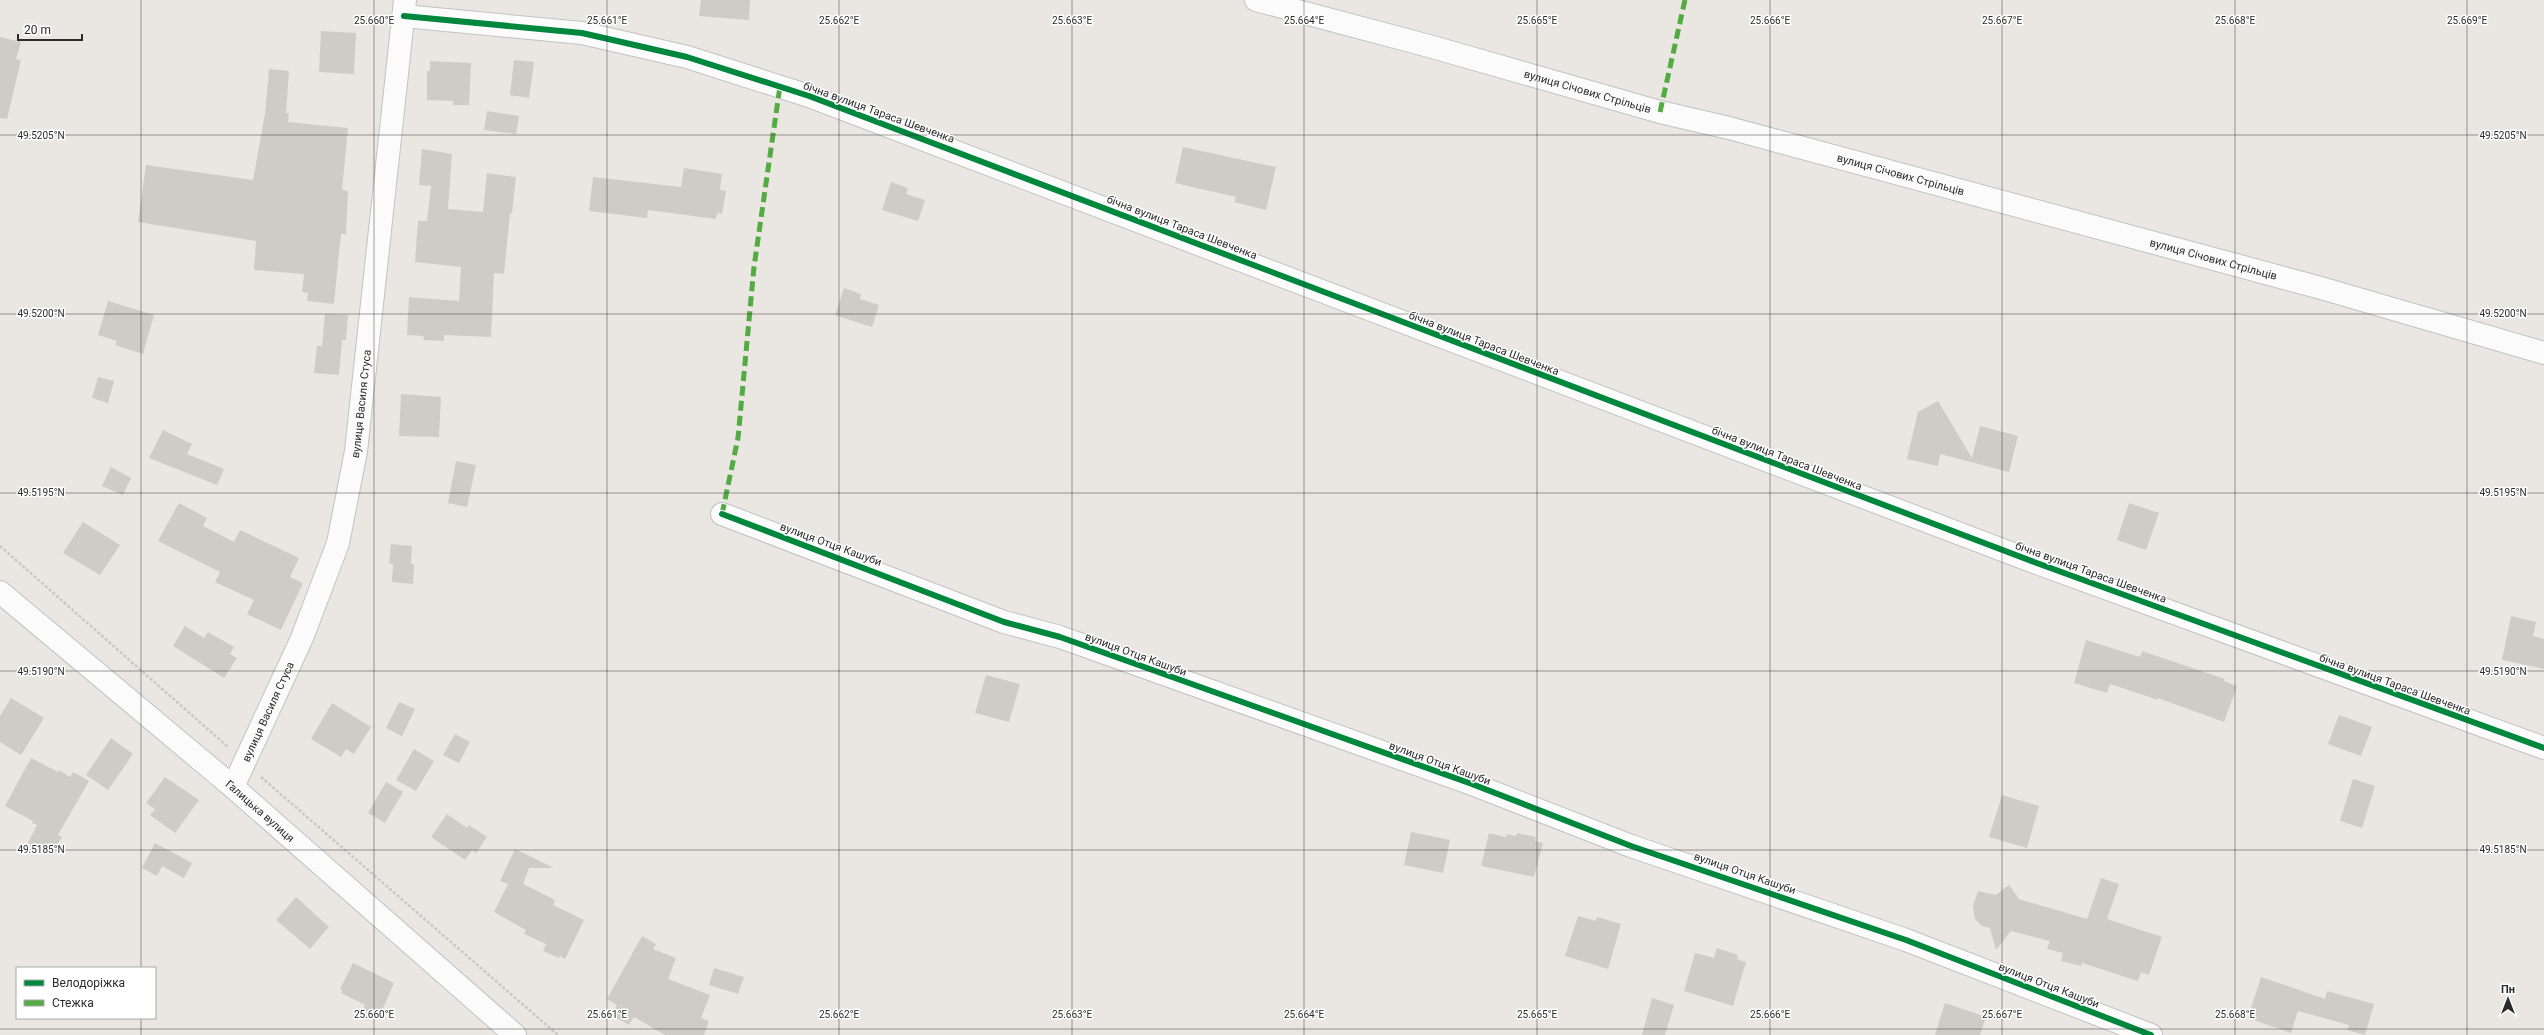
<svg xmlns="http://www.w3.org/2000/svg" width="2544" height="1035" font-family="Roboto,sans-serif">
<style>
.building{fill:#cfccc8}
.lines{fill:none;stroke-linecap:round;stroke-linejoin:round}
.minor-casing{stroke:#c3c2c2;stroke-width:24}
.path{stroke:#c8c8c7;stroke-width:2.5;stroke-dasharray:3 2;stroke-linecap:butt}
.minor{stroke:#fcfbfb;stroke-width:22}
.quiet{stroke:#54ab44;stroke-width:5;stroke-dasharray:10 5;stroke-linecap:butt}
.cycleway-casing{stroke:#fff;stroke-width:8}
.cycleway{stroke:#00873e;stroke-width:6}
.ticks{fill:none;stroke:#2b2b2b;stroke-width:1;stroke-opacity:0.45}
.labels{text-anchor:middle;stroke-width:3;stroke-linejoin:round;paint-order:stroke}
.street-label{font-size:11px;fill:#2b2b2b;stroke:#fff}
.ticks-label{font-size:10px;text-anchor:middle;fill:#2b2b2b;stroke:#fff;stroke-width:3;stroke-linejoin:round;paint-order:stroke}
</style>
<rect width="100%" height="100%" fill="#eae6e2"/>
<path class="building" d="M701 0H750L749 20 699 16Z
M321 31 356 33 354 74 319 72Z
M0 37 21 42 16 59 21 60 7 119 0 118Z
M514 60 534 62 529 98 510 95Z
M430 61 471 63 469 105H453V101L427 100V71H430Z
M269 69 289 71 286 113H289L288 122 348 128 342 190 348 191 346 234H341L334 304 307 301 308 293 302 292 304 274 254 270 256 241 138 222 146 165 253 180 265 114Z
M487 111 519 116 516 134 484 130Z
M1183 147 1276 167 1266 210 1234 202 1236 197 1175 183Z
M422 149 452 154 448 209 483 212 487 173 516 177 512 213H510L504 274 494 273 491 337 444 335V341L423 340 424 336 407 335 409 297 459 301 461 267 415 262 418 221H427L431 186 419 185Z
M684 168 722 174 720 190 726 191 722 214 717 213 716 219 648 210 647 218 589 211 593 177 681 187Z
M891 182 908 188 906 194 925 200 918 221 882 210Z
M844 288 861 294 860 299 879 305 872 327 835 315Z
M108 301 154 315 143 354 115 345 117 341 98 335Z
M325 314 348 315 346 340H342L339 375 314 373 317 346H322Z
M98 377 114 381 108 403 92 398Z
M401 394 441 397 439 437 399 436Z
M1938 401 1972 458 1980 426 2018 436 2009 472 1940 454 1938 466 1907 459 1918 412Z
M163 430 192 444 187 454 224 469 217 485 149 458Z
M456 461 476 465 467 507 448 503Z
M111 467 131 478 123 495 102 486Z
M179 503 207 518 203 526 234 542 240 530 299 558 290 577 303 583 281 630 247 614 254 600 215 582 220 572 158 541Z
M2129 503 2159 513 2146 550 2117 540Z
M83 522 120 545 100 575 63 553Z
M391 544 412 546 411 564H414L413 584 392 582 393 564 389 563Z
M2511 616 2536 622 2533 636 2544 639V669L2502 660Z
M185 626 204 638 208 632 234 647 230 654 237 658 224 678 173 646Z
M2086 640 2140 657 2142 651 2225 679 2224 681 2237 686 2224 722 2158 698V700L2110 684 2107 693 2074 683Z
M986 675 1020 684 1009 722 975 713Z
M11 698 44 718 21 755 0 742V716Z
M399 702 415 709 402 736 386 728Z
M332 703 371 727 354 754 346 749 341 757 311 739Z
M2339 715 2372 727 2361 756 2328 744Z
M455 734 470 742 459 763 443 755Z
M111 738 133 754 108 790 86 775Z
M414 749 434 761 416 791 396 780Z
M31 758 58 772 59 770 70 777 73 772 89 781 58 835 62 837 51 855 28 843 37 825 32 823 33 821 5 806Z
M165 777 199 800 175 833 150 815 155 809 146 803Z
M2353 779 2375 786 2362 828 2340 821Z
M386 782 403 792 385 823 368 813Z
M2002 795 2039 806 2027 848 1989 837Z
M447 814 467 828 469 825 487 837 476 853 472 850 465 860 431 837Z
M1411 832 1450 840 1443 873 1404 865Z
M1489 833 1506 837 1507 834 1516 836 1517 833 1536 837 1535 841 1543 843 1534 877 1481 866Z
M155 843 192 863 184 878 162 866 157 876 142 868Z
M515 849 554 868H529L523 884 555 900 553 905 584 920 565 959 560 956 559 958 543 951 546 944 524 934 526 930 494 912 508 884 500 881Z
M2101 878 2119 884 2107 919 2162 937 2149 975 2141 972 2138 981 2082 963 2081 966 2061 961 2063 953 2047 949 2050 941 2011 931 1996 950 1990 928 1982 926 1975 919 1973 906 1978 891 1996 895 2009 885 2019 899 2087 919Z
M296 897 329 927 310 949 276 920Z
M1578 916 1596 921 1597 917 1621 924 1608 969 1565 956Z
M642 936 656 944 653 949 676 958 668 979 710 995 701 1018 709 1021 704 1035H665L634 1017 629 1025 611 1015 617 1005 607 999Z
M1717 948 1738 955 1737 959 1746 962 1733 1006 1684 991 1695 953 1714 958Z
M353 963 394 983 379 1017 363 1010 365 1005 341 993 342 990 340 989Z
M714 968 744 977 738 994 709 985Z
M2261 977 2325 999 2327 991 2374 1004 2365 1035 2347 1030 2349 1025 2298 1011 2291 1033 2248 1018Z
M1652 998 1674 1005 1665 1035H1642Z
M1945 1003 1986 1017 1980 1035H1935Z"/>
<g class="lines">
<g class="minor-casing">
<g id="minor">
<path id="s1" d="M1256 0 1429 46 1660 112 1729 128 2321 288 2544 353"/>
<path d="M404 16 582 33 687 57 809 96 2034 562 2544 748"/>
<path d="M722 514 1004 622 1060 637 1472 784 1631 846 1906 940 2151 1035"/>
<path id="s2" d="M0 592 233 787 515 1035"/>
<path id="s3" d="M233 787 302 638 338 543 356 451 405 0"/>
</g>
</g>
<path class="path" d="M0 546 228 747
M261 777 558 1035"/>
<use href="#minor" class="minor"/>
<path class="quiet" d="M1660 112 1685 0
M722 514 738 438 754 267 780 86"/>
<g class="cycleway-casing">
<path id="cycleway" d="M404 16 582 33 687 57 809 96 2034 562 2544 748
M722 514 1004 622 1060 637 1472 784 1631 846 1906 940 2151 1035"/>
</g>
<use href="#cycleway" class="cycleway"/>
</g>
<path class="ticks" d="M141 0V968M374 0V1035M607 0V1035M839 0V1035M1072 0V1035M1304 0V1035M1537 0V1035M1770 0V1035M2002 0V1035M2235 0V1035M2467 0V1035M0 135H2544M0 314H2544M0 493H2544M0 671H2544M0 850H2544M141 1018V1035M0 1029H2544"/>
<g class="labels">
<g class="street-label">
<text dy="4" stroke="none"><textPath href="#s1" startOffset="344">вулиця Січових Стрільців</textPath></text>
<text transform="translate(879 112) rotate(20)" y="4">бічна вулиця Тараса Шевченка</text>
<text dy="4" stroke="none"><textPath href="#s1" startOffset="668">вулиця Січових Стрільців</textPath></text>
<text transform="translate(1182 227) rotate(21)" y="4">бічна вулиця Тараса Шевченка</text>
<text dy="4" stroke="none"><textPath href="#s1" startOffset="992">вулиця Січових Стрільців</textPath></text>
<text transform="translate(1484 343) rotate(21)" y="4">бічна вулиця Тараса Шевченка</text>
<text dy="4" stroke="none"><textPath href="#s3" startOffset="407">вулиця Василя Стуса</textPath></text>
<text transform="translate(1787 458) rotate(21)" y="4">бічна вулиця Тараса Шевченка</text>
<text transform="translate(831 544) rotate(20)" y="4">вулиця Отця Кашуби</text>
<text transform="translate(2091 572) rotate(20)" y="4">бічна вулиця Тараса Шевченка</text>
<text transform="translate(1136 654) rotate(20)" y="4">вулиця Отця Кашуби</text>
<text transform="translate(2395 684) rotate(20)" y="4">бічна вулиця Тараса Шевченка</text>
<text dy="4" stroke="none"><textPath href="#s3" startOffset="83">вулиця Василя Стуса</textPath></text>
<text transform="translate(1440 763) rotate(20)" y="4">вулиця Отця Кашуби</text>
<text dy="4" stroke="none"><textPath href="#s2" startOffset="340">Галицька вулиця</textPath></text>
<text transform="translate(1745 873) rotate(19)" y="4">вулиця Отця Кашуби</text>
<text transform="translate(2049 985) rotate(21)" y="4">вулиця Отця Кашуби</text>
</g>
</g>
<g class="ticks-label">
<text x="374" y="24">25.660°E</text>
<text x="607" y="24">25.661°E</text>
<text x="839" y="24">25.662°E</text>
<text x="1072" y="24">25.663°E</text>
<text x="1304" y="24">25.664°E</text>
<text x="1537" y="24">25.665°E</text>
<text x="1770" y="24">25.666°E</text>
<text x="2002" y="24">25.667°E</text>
<text x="2235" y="24">25.668°E</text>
<text x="2467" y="24">25.669°E</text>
<text x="41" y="139">49.5205°N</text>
<text x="2503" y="139">49.5205°N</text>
<text x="41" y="317">49.5200°N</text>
<text x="2503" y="317">49.5200°N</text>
<text x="41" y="496">49.5195°N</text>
<text x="2503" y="496">49.5195°N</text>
<text x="41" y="675">49.5190°N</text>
<text x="2503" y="675">49.5190°N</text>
<text x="41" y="853">49.5185°N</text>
<text x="2503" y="853">49.5185°N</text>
<text x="374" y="1018">25.660°E</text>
<text x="607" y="1018">25.661°E</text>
<text x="839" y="1018">25.662°E</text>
<text x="1072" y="1018">25.663°E</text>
<text x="1304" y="1018">25.664°E</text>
<text x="1537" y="1018">25.665°E</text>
<text x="1770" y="1018">25.666°E</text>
<text x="2002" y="1018">25.667°E</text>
<text x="2235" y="1018">25.668°E</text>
</g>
<rect x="16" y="967" width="140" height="52" fill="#ffffff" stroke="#aaaaaa"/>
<rect x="24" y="980" width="20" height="6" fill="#00873e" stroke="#aaaaaa"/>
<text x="52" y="987" font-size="12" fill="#2b2b2b">Велодоріжка</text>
<rect x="24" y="1000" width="20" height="6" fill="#54ab44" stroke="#aaaaaa"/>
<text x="52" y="1007" font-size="12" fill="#2b2b2b">Стежка</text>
<g transform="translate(2508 999)" stroke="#ffffff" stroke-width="3" paint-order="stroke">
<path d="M0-3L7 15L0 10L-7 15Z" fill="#2b2b2b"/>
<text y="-6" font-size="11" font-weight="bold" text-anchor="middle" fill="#2b2b2b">Пн</text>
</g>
<path d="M18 34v6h64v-6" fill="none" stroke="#2b2b2b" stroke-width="2"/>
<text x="24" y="34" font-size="12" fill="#2b2b2b" stroke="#ffffff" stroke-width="3" paint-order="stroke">20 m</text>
</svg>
